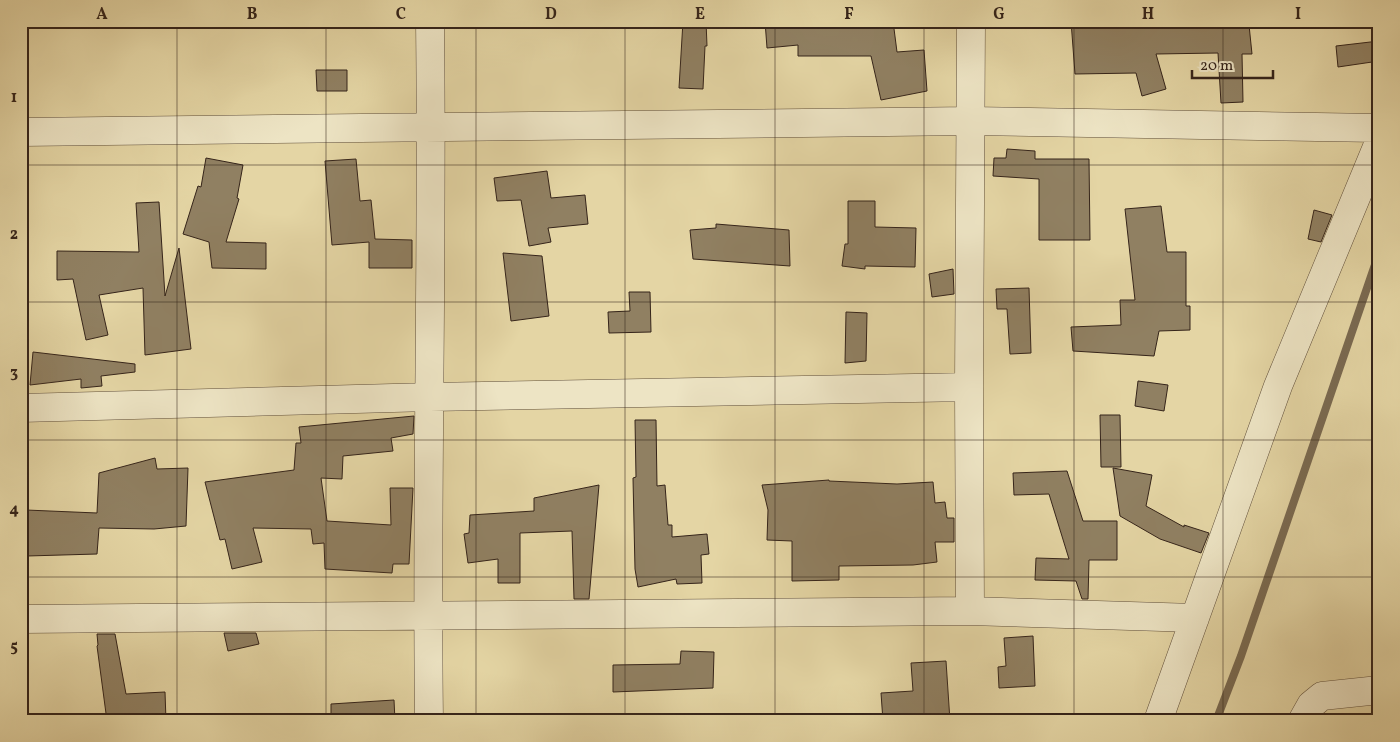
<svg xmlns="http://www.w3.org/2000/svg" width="1400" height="742" font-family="Vollkorn,serif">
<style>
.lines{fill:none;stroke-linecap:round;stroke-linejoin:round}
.stream{stroke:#7a6a51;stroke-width:8}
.building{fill:#908062;stroke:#35241a}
.minor-casing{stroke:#61503c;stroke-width:29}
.minor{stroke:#ede4c4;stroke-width:28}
.grid{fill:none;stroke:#35241a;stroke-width:1;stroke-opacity:0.55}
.neatline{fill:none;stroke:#35241a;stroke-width:2}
.grid-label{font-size:16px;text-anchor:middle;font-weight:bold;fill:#35241a}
</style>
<rect width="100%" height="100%" fill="#e4d5a4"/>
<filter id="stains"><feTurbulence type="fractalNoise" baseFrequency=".004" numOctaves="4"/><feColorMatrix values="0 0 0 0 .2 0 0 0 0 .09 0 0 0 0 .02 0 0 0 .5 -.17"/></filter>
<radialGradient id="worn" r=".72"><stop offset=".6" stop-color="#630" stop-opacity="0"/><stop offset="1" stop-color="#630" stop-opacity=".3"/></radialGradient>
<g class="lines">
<path class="stream" d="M1216 721 1241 656 1379 253"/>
</g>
<path class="building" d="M683 21H706L707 46H705L703 89 679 88Z
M765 21H893L897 52 924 50 927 91 881 100 871 56H798V45L767 48Z
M1071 21H1185V28L1249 25 1252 54H1242L1243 102 1221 103 1218 53 1156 54 1166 89 1142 96 1136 73 1075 74Z
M1379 41V61L1338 67 1336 46Z
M316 70H347V91H317Z
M1007 149 1035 151V159H1089L1090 240H1039V179L993 176 994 158H1006Z
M206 158 243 165 237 198 239 199 226 242 266 243V269L212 268 209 242 183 234 198 186 201 187Z
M356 159 360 201 371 200 375 239 412 240V268H369V242L332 245 325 161Z
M547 171 551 198 585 195 588 224 548 228 551 242 529 246 521 200 497 201 494 178Z
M848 201H875V227L916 228 915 267 865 266V269L842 266 845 244H848Z
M159 202 165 296 179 248 191 349 145 355 143 288 99 295 108 335 86 340 73 279 57 280V251L139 252 136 203Z
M1161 206 1167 252H1186V306H1190V330L1159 331 1154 356 1073 351 1071 327 1121 325 1120 300H1135L1125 209Z
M1314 210 1332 215 1321 242 1308 239Z
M716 224 789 230 790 266 693 259 690 230 716 228Z
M503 253 542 256 549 316 511 321Z
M953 269 954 294 932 297 929 274Z
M1029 288 1031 353 1010 354 1007 309H997L996 289Z
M629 292H650L651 332 609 333 608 312 630 311Z
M846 312 867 313 866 361 845 363Z
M33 352 135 364V372L101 376 102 386 81 388V379L30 385Z
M1138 381 1168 385 1164 411 1135 406Z
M1100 415H1120L1121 467H1101Z
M414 416 413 434 391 438 393 451 343 456 342 479 321 478 327 521 391 525 390 488H413L409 564H393L392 573 325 569 324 543 313 544 311 529 253 528 262 562 232 569 225 539 220 540 205 482 294 470 296 443H301L299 427Z
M635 420H656L657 486 665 485 668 525H672V537L707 534 709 554 701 555 702 583 677 584 676 579 638 587 635 569 633 478 636 477Z
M155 458 157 469 188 468 186 526 154 529 99 528 97 554 27 556 26 510 97 513 99 473Z
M1113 468 1152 475 1146 506 1184 527V525L1209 533 1201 553 1160 539 1120 516Z
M1067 471 1083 521H1117V560H1089L1088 599H1082L1076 581 1035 580 1036 558 1069 559 1049 494 1014 495 1013 473Z
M829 480V481L897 484 933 482 935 503 945 502 947 518H954V542H935L937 562 913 565 839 566V580L792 581V541L767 540 768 510 762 485Z
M599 485 589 599H574L572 531 520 533V583H498V559L468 563 464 534 469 533 470 515 534 511V498Z
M224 633H256L259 644 228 651Z
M97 634H115L126 694 165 692 166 721H107L97 646 98 645Z
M1033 636 1035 686 999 688 998 667 1006 666 1004 638Z
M681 651 714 652 713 688 613 692V665L680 664Z
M946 661 950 721H883L881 693 913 691 911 663Z
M394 700 395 721H331V704Z"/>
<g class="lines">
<g class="minor-casing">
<path id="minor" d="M21 132 971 121 1379 128
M21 408 430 397 969 387
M970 611 969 387 971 21
M21 619 970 611 1195 618
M429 721C426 488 433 254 430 21
M1158 721 1278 386 1379 142
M1302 721 1311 705 1322 696 1379 690"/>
</g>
<use href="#minor" class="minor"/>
</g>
<path class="grid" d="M177 21V721M326 21V721M476 21V721M625 21V721M775 21V721M924 21V721M1074 21V721M1223 21V721M21 165H1379M21 302H1379M21 440H1379M21 577H1379"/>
<rect width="1400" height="742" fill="none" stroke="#e4d5a4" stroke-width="55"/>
<path d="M1192 70v8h81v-8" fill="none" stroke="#35241a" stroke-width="2.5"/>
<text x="1200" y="70" font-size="15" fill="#35241a" stroke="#ede4c4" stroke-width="4" paint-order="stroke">20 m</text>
<rect x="28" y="28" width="1344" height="686" class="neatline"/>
<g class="grid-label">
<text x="102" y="19">A</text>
<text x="252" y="19">B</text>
<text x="401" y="19">C</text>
<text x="551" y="19">D</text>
<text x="700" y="19">E</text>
<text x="849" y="19">F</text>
<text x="999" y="19">G</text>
<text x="1148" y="19">H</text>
<text x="1298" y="19">I</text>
<text x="14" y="102">1</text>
<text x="14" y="239">2</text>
<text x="14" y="377">3</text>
<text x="14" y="514">4</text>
<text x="14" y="651">5</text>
</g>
<rect width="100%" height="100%" filter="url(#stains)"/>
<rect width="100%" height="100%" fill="url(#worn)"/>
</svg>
